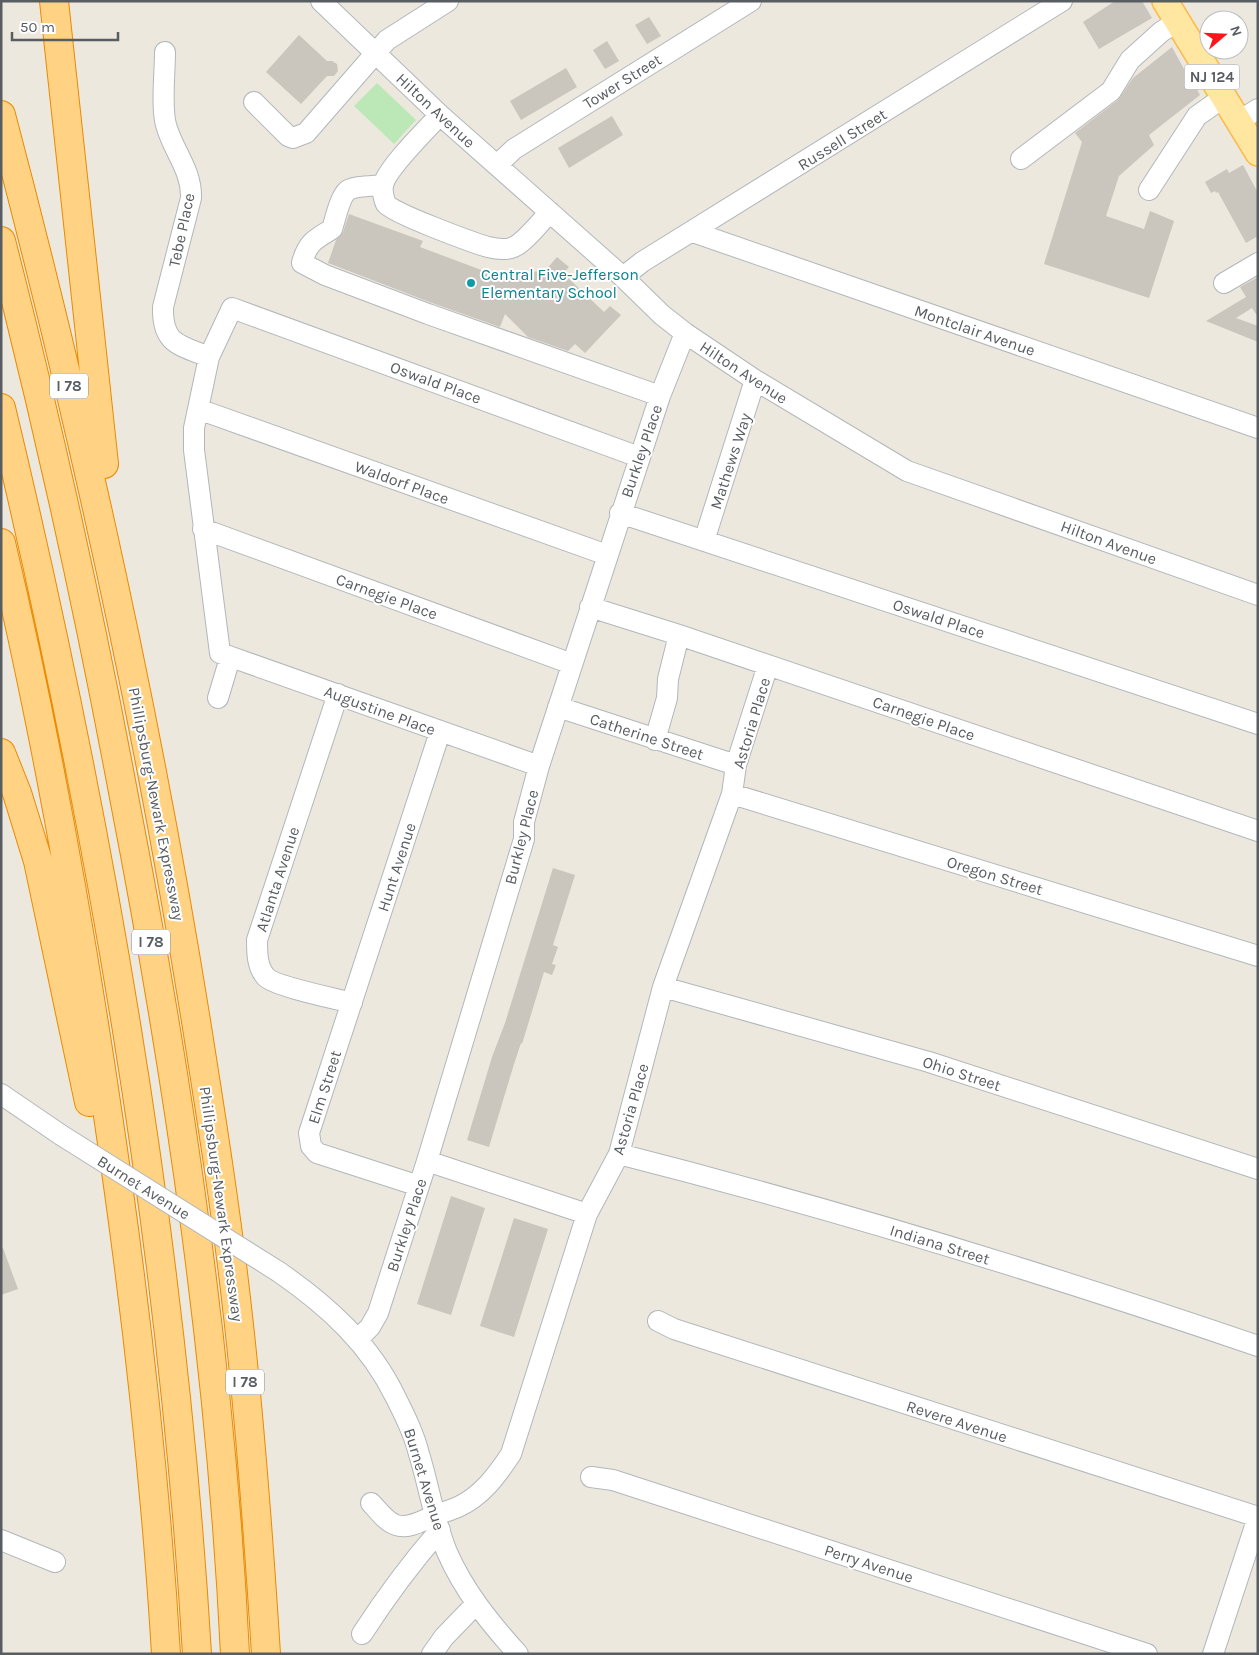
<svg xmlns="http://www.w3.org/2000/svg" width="1259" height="1655" font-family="Karla,sans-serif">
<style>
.green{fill:#bce8b7}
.building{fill:#cac5bd}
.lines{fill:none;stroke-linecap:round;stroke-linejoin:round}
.minor-casing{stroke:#b2b7bb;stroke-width:22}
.major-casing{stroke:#ffb845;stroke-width:28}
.highway-casing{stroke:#eb8900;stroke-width:30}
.minor{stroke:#fff;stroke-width:20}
.major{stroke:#ffe6a1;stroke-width:25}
.highway{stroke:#ffd383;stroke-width:28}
.minor-bridge-casing{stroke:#b2b7bb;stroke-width:22;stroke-linecap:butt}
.minor-bridge{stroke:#fff;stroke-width:20}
.culture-dot{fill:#0f9aa8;stroke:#fff;stroke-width:2}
.labels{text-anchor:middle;stroke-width:4;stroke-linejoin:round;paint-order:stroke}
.shield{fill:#fff;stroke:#8a8e91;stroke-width:1}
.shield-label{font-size:15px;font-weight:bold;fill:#585d62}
.street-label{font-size:16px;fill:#585d62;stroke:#fff}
.culture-label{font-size:16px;fill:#0d838f;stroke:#fff;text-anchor:start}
</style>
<rect width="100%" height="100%" fill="#ede8de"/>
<path class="green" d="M377 83 416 120 394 144 354 106Z"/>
<path class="building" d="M1115 1H1142L1152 18 1099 49 1083 22Z
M649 17 661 36 647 44 635 25Z
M299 35 327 61H332L337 64 338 71 334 76H327L301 104 266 72Z
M607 41 619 61 605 69 593 50Z
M1172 47 1190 80 1191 78 1200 95 1149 135 1154 145 1119 176 1106 216 1144 229 1150 211 1174 221 1149 298 1044 264 1082 142 1075 133 1118 100 1133 78Z
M566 68 577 87 521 120 510 101Z
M612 116 623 135 569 168 558 148Z
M1243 165 1258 193V236L1246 243 1218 192 1216 193 1215 191 1211 193 1205 182 1227 169 1229 173Z
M349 214 423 241 420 247 492 274 545 271 557 257 569 267 563 273 604 312 610 306 621 315 585 353 575 344 568 351 528 337 505 314 500 327 432 303 328 263 336 240 343 232Z
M1258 277V317L1252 308 1236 318 1258 326V342L1206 321 1246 297 1240 287Z
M553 868 575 875 553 945 558 947 552 964 556 965 552 975 544 972 522 1044 521 1043 514 1064 489 1147 467 1140 492 1057 505 1023Z
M451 1196 485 1208 451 1315 417 1304Z
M514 1218 548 1229 514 1337 480 1326Z
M1 1248H3L18 1289 1 1295Z"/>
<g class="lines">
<g class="minor-casing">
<path id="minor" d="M321 1 440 115 623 277 662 315 685 333 755 380 907 471 1258 595
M165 52C165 73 161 106 166 125 173 151 192 170 191 198L163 307C162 344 179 345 209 357
M254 102 288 136 293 138 306 133 387 40 448 1
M440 115C428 128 385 170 383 186 382 191 384 200 386 204 392 213 474 243 488 247 496 249 504 250 511 248 523 245 541 221 550 212
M1239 121 1258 109
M1021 159 1111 91 1130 60 1161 32 1178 21
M497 165 514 149 751 1
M383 185C375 186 351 186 347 191 340 197 335 220 332 229 315 239 307 243 302 263L325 275 428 314 660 396
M1149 190 1197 116 1224 97
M693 232 1258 428
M623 277 642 262 1062 1
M1224 283 1258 263
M198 409 607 555
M620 513 1258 724
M203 529 572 664
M704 541 755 380
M590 607 679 635 1258 831
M338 694 257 940C257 953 257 967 266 977 274 986 337 999 352 1003
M218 698 230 658
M558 707 736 765
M655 740 667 698 668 679 679 635
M539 766 220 653 194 450V428L209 357 232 308 639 457
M732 794 1258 956
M663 987 929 1062 1258 1169
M1 1094 61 1135
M619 1154C835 1209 1047 1274 1258 1346
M427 1161 587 1214
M419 1186 317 1153 311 1146 309 1133 440 732
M279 1272C328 1306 370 1344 396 1398 405 1416 414 1434 419 1454 429 1486 434 1521 447 1552 464 1591 490 1623 518 1654
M658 1321 674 1329 1258 1517
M358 1339 370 1327 378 1313 427 1161 524 839V822L539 766 660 396 685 333
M591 1477 613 1480 1147 1654
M371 1503C378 1510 386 1522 396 1525 407 1529 420 1522 429 1518 438 1514 448 1511 458 1507 482 1496 497 1475 511 1454L587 1214 619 1154 663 987 732 794 736 765 768 665
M1 1540 55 1562
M362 1634C386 1597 411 1563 440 1530
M432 1654 444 1637 476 1604
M1213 1654 1258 1517"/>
</g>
<g class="major-casing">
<path id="major" d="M1165 1 1258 153"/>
</g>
<g class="highway-casing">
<path id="highway" d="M54 1 104 464
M1 115C80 414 147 716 196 1021 212 1122 228 1223 239 1325 251 1434 259 1544 266 1654
M1 241C48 425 89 610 124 797 179 1080 221 1366 235 1654
M1 408C99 817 172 1233 197 1654
M1 543C45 730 79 919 107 1109 134 1290 155 1471 166 1654
M1 753 17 793 38 861 89 1102"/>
</g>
<use href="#minor" class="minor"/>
<use href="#major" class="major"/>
<use href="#highway" class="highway"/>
<g class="minor-bridge-casing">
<path id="minor-bridge" d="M61 1135 279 1272"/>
</g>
<use href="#minor-bridge" class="minor-bridge"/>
</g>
<circle class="culture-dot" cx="471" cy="283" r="5"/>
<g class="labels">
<g class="shield">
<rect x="1184.5" y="64.5" width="55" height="25" rx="4"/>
<rect x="50" y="373.5" width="38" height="25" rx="4"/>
<rect x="132" y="929.5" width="38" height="25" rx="4"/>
<rect x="226" y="1369.5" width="38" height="25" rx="4"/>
</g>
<g class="shield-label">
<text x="1212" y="82">NJ 124</text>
<text x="69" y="391">I 78</text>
<text x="151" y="947">I 78</text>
<text x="245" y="1387">I 78</text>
</g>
<g class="street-label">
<text transform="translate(622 81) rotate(-32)" y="6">Tower Street</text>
<text transform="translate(436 110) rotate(43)" y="6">Hilton Avenue</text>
<text transform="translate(842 139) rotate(-32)" y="6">Russell Street</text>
<text transform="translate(181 230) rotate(-78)" y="6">Tebe Place</text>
<text transform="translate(975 330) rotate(19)" y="6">Montclair Avenue</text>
<text transform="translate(744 372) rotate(33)" y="6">Hilton Avenue</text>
<text transform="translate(436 382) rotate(20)" y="6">Oswald Place</text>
<text transform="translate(641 451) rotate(-71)" y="6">Burkley Place</text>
<text transform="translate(730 461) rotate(-72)" y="6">Mathews Way</text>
<text transform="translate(402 482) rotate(20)" y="6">Waldorf Place</text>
<text transform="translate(1109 542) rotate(20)" y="6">Hilton Avenue</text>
<text transform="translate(387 596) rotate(20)" y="6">Carnegie Place</text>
<text transform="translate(939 618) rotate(18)" y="6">Oswald Place</text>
<text transform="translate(380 710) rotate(20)" y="6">Augustine Place</text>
<text transform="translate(924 718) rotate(19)" y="6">Carnegie Place</text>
<text transform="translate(751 723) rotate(-73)" y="6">Astoria Place</text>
<text transform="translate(647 736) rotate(18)" y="6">Catherine Street</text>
<text transform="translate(157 804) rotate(79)" y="6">Phillipsburg-Newark Expressway</text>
<text transform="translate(521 837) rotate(-76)" y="6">Burkley Place</text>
<text transform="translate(396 867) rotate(-72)" y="6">Hunt Avenue</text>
<text transform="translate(995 875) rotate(17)" y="6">Oregon Street</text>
<text transform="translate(277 879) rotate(-72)" y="6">Atlanta Avenue</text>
<text transform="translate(962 1073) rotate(18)" y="6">Ohio Street</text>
<text transform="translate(324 1087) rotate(-72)" y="6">Elm Street</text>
<text transform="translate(630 1109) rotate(-74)" y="6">Astoria Place</text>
<text transform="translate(144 1187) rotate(32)" y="6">Burnet Avenue</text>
<text transform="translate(222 1204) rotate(82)" y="6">Phillipsburg-Newark Expressway</text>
<text transform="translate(406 1225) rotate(-72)" y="6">Burkley Place</text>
<text transform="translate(940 1244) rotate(17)" y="6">Indiana Street</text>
<text transform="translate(957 1421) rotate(18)" y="6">Revere Avenue</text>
<text transform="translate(425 1479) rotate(73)" y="6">Burnet Avenue</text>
<text transform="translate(869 1563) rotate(18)" y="6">Perry Avenue</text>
</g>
<g class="culture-label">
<text x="481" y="280">Central Five-Jefferson<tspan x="481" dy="18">Elementary School</tspan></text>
</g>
</g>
<rect width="1259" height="1655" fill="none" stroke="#585d62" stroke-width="5"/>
<g transform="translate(1224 35) rotate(71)"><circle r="24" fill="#ffffff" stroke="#bcbec0"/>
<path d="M0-4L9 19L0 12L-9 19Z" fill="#fb161c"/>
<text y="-8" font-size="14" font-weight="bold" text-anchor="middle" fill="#585d62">N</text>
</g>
<path d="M12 32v8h106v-8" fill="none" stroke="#585d62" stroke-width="2.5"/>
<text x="20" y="32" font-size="15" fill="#585d62" stroke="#ffffff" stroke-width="4" paint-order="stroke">50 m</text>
</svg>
